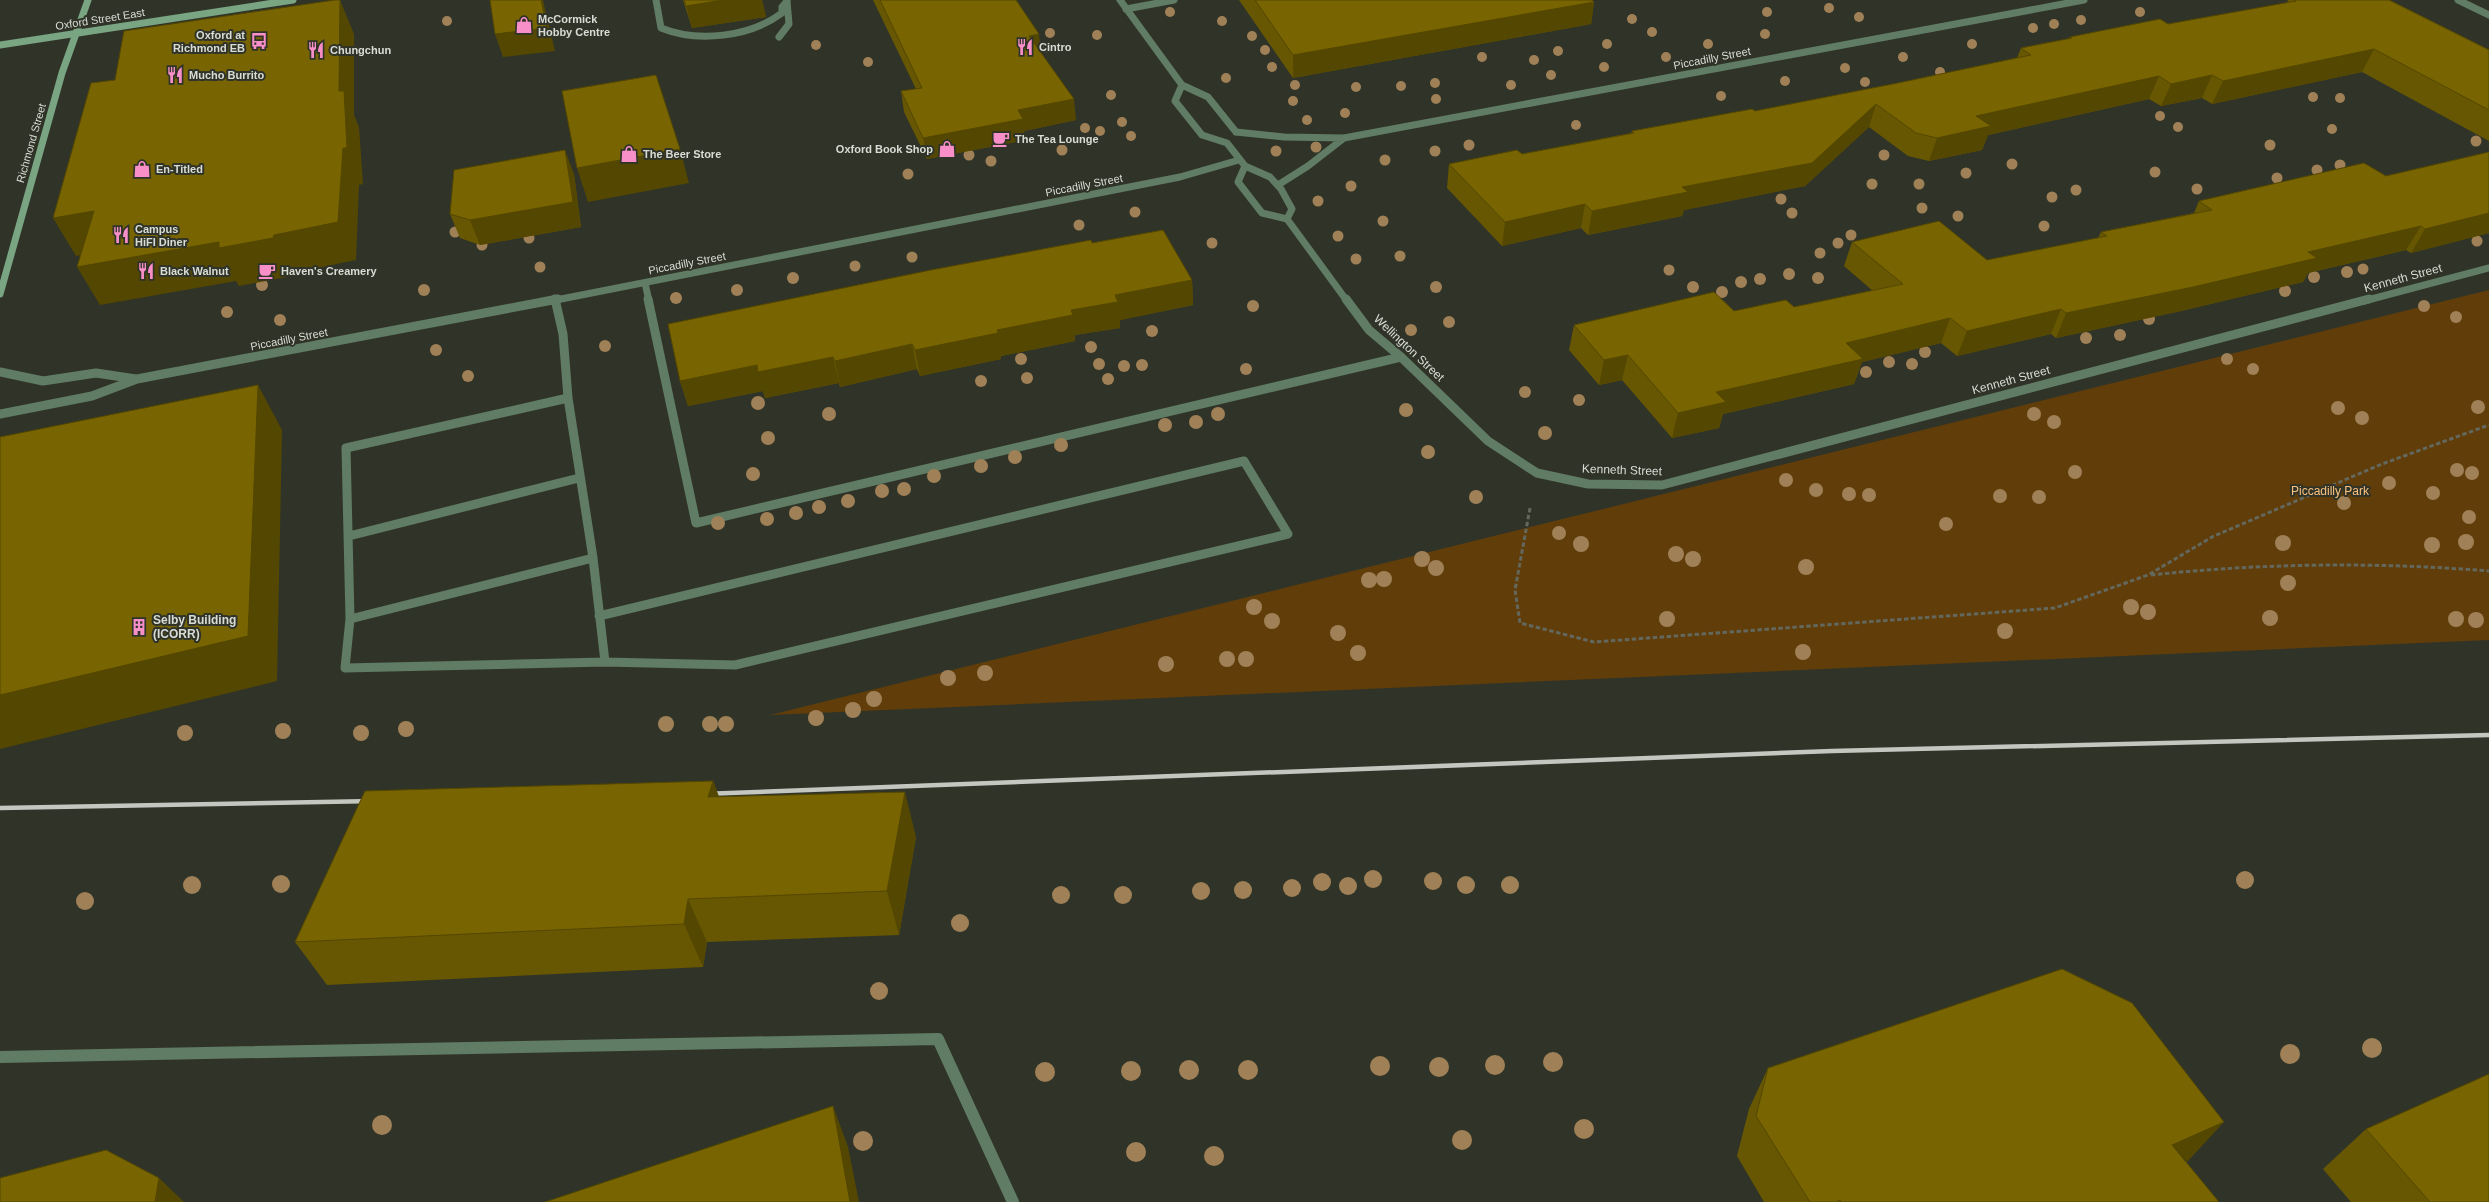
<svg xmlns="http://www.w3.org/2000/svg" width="2489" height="1202" font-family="Arial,sans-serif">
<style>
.green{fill:#613d0a}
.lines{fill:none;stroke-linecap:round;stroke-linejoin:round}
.path{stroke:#63675c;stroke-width:3;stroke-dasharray:4.5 2.5;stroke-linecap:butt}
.service-far2{stroke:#607c65;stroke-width:7}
.service-far1{stroke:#607c65;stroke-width:9}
.service{stroke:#607c65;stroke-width:12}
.minor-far1{stroke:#607c65;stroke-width:7}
.minor{stroke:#607c65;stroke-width:9}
.tertiary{stroke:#607c65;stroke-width:7}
.secondary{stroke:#79a582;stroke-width:7}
.rail{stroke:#c4c7c0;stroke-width:4.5}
.tree{fill:#a08157}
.wall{fill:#675702}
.shaded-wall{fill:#544701}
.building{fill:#786502;stroke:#544701}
.labels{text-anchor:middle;stroke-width:4;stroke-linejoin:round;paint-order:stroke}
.far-street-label{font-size:11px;fill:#d9dcd5;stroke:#303428}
.far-poi-label{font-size:11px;font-weight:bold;fill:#d9dcd5;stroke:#303428;text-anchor:start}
.street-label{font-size:12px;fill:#d9dcd5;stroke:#303428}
.park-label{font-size:12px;fill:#fbc07e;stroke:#303428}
.poi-label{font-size:12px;font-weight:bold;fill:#d9dcd5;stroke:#303428;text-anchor:start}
</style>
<rect width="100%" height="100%" fill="#303428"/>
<path class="green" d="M2489 290V640L770 715Z"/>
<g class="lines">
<path class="path" d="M1530 508 1515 590 1520 623 1594 642 2055 608 2148 575 2212 537 2382 464 2489 425
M2151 575C2264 563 2376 562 2489 571"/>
<path class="service-far2" d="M656 0 661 28C698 43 750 37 782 13V7L787 1
M1126 9 1174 0
M779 37 789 24 787 1
M645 283 649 301"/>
<path class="service-far1" d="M555 299 563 334 568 398
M648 299 696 523 1401 357
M568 398 593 558 350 619 346 448Z
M349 536 579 478
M593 558 605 662
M350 619 345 668 605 662 735 665 1288 534 1244 461 599 616"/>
<path class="service" d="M0 1057 938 1039 1013 1202"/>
<path class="minor-far1" d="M1120 0 1182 85 1208 97 1236 132
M1182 85 1175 101 1202 135 1227 143 1245 166 1270 177 1281 189 1292 209 1287 219
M1236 132 1284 137 1344 138 2084 0
M1245 166 1238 182 1262 213 1287 219 1347 301
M1278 185 1308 166 1344 138
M551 301 1180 177 1239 160
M2364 301 2489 268"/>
<path class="minor" d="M1346 299 1369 330 1401 357 1488 441 1537 473 1588 484 1662 485 2369 299
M0 372 43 381 96 373 136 379
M0 414 92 396 137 379 558 299"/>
<path class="tertiary" d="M2458 0 2489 15"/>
<path class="secondary" d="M0 45 293 0
M0 294 62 73 88 0"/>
<path class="rail" d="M702 794 1832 751 2489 735
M0 808 375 801"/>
</g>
<g class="tree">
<circle cx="1829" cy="8" r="5"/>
<circle cx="1170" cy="12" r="5"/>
<circle cx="1767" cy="12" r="5"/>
<circle cx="2140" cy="12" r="5"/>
<circle cx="1859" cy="17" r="5"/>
<circle cx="1632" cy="19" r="5"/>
<circle cx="2081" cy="20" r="5"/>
<circle cx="447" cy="21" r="5"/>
<circle cx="1222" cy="21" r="5"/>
<circle cx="2054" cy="24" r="5"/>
<circle cx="2033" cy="28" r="5"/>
<circle cx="1652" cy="32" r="5"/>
<circle cx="1050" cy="33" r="5"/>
<circle cx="1765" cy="34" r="5"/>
<circle cx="1097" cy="35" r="5"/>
<circle cx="1252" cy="36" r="5"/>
<circle cx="1607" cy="44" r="5"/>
<circle cx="1708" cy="44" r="5"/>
<circle cx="1972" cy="44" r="5"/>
<circle cx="816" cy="45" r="5"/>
<circle cx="1048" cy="48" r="5"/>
<circle cx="1265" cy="50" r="5"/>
<circle cx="1558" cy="51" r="5"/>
<circle cx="1482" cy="57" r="5"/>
<circle cx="1666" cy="57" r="5"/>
<circle cx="1903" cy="57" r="5"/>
<circle cx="1534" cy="60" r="5"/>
<circle cx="868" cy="62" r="5"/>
<circle cx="1272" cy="67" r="5"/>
<circle cx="1604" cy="67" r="5"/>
<circle cx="1845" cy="68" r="5"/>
<circle cx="1940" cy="72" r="5"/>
<circle cx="1551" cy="75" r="5"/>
<circle cx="1226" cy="78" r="5"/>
<circle cx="1785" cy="81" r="5"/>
<circle cx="1865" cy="82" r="5"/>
<circle cx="1435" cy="83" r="5"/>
<circle cx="1295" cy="85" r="5"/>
<circle cx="1511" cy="85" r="5"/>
<circle cx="1401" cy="86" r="5"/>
<circle cx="1356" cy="87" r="5"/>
<circle cx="1111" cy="95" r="5"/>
<circle cx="1721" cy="96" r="5"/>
<circle cx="2313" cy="97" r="5"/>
<circle cx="2340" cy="98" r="5"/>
<circle cx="1436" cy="99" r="5"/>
<circle cx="1293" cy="101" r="5"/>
<circle cx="1345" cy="113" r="5"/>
<circle cx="2160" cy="116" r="5"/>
<circle cx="1307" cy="120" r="5"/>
<circle cx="1122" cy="122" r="5"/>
<circle cx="1576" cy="125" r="5"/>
<circle cx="2178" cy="127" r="5"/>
<circle cx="1085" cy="128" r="5"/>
<circle cx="2332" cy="129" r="5"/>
<circle cx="1100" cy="131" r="5"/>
<circle cx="1131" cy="136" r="5"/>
<circle cx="2476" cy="141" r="5.5"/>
<circle cx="1469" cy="145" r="5.5"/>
<circle cx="2270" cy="145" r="5.5"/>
<circle cx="1316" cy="147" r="5.5"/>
<circle cx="1062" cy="150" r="5.5"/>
<circle cx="1276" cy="151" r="5.5"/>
<circle cx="1435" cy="151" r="5.5"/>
<circle cx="969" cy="155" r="5.5"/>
<circle cx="1884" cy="155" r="5.5"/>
<circle cx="1385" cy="160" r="5.5"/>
<circle cx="991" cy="161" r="5.5"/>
<circle cx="2012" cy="164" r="5.5"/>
<circle cx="2340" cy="165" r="5.5"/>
<circle cx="2317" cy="170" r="5.5"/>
<circle cx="2155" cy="172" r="5.5"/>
<circle cx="1966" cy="173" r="5.5"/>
<circle cx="908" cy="174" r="5.5"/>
<circle cx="2277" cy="178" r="5.5"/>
<circle cx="1872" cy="184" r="5.5"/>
<circle cx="1919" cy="184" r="5.5"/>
<circle cx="1351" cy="186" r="5.5"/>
<circle cx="2197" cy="189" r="5.5"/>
<circle cx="2076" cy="190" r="5.5"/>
<circle cx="2052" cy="197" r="5.5"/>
<circle cx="1781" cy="199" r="5.5"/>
<circle cx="1318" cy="201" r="5.5"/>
<circle cx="1922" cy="208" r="5.5"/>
<circle cx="1135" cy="212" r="5.5"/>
<circle cx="1792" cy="213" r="5.5"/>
<circle cx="1958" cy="216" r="5.5"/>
<circle cx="1383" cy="221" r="5.5"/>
<circle cx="1079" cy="225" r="5.5"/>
<circle cx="2044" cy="226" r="5.5"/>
<circle cx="455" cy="232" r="5.5"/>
<circle cx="1851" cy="235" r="5.5"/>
<circle cx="1338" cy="236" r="5.5"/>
<circle cx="529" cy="238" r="5.5"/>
<circle cx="2477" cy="241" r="5.5"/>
<circle cx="1212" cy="243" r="5.5"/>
<circle cx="1838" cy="243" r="5.5"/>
<circle cx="482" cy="245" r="5.5"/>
<circle cx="1820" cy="253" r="5.5"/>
<circle cx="1400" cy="256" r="5.5"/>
<circle cx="912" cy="257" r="5.5"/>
<circle cx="1356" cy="259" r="5.5"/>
<circle cx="855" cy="266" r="5.5"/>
<circle cx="540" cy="267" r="5.5"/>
<circle cx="2363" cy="269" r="5.5"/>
<circle cx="1669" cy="270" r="5.5"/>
<circle cx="2347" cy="272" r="6"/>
<circle cx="1789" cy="274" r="6"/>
<circle cx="2314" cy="277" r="6"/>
<circle cx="793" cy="278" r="6"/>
<circle cx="1818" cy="278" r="6"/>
<circle cx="1760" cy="279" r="6"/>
<circle cx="1741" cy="282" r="6"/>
<circle cx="262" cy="285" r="6"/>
<circle cx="1436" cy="287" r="6"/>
<circle cx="1693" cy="287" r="6"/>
<circle cx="424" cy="290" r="6"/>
<circle cx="737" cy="290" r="6"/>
<circle cx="2285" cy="291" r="6"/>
<circle cx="1722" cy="292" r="6"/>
<circle cx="676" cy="298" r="6"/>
<circle cx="1253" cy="306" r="6"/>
<circle cx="2424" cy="306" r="6"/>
<circle cx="227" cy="312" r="6"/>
<circle cx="2456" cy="317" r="6"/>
<circle cx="2149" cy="319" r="6"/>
<circle cx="280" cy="320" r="6"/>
<circle cx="1449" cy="322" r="6"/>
<circle cx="1411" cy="330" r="6"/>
<circle cx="1152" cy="331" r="6"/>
<circle cx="2120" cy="335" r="6"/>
<circle cx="2086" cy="338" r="6"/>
<circle cx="605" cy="346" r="6"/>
<circle cx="1091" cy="347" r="6"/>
<circle cx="436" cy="350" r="6"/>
<circle cx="1925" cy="352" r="6"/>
<circle cx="1021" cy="359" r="6"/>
<circle cx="2227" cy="359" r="6"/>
<circle cx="1889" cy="362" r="6"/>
<circle cx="1099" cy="364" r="6"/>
<circle cx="1912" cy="364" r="6"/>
<circle cx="1142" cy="365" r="6"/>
<circle cx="1124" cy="366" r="6"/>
<circle cx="1246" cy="369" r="6"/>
<circle cx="2253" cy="369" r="6"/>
<circle cx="1866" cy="372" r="6"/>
<circle cx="468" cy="376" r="6"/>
<circle cx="1027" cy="378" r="6"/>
<circle cx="1108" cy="379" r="6"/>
<circle cx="981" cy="381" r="6"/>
<circle cx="1525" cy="392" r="6"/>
<circle cx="1579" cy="400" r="6"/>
<circle cx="758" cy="403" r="7"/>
<circle cx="2478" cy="407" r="7"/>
<circle cx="2338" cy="408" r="7"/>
<circle cx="1406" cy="410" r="7"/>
<circle cx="829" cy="414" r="7"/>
<circle cx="1218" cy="414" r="7"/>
<circle cx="2034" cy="414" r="7"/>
<circle cx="2362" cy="418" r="7"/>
<circle cx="1196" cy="422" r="7"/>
<circle cx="2054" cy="422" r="7"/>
<circle cx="1165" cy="425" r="7"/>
<circle cx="1545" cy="433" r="7"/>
<circle cx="768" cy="438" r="7"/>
<circle cx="1061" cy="445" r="7"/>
<circle cx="1428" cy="452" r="7"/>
<circle cx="1015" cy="457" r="7"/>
<circle cx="981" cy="466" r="7"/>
<circle cx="2457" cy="470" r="7"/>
<circle cx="2075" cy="472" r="7"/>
<circle cx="2472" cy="473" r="7"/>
<circle cx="753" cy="474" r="7"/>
<circle cx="934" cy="476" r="7"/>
<circle cx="1786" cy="480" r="7"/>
<circle cx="2389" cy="483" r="7"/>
<circle cx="904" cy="489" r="7"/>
<circle cx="1816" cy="490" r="7"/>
<circle cx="882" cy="491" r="7"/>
<circle cx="2433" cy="493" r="7"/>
<circle cx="1849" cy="494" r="7"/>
<circle cx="1869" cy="495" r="7"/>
<circle cx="2000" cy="496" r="7"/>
<circle cx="1476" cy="497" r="7"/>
<circle cx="2039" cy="497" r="7"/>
<circle cx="848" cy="501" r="7"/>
<circle cx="2344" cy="503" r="7"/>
<circle cx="819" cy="507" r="7"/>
<circle cx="796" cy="513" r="7"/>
<circle cx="2469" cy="517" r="7"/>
<circle cx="767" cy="519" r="7"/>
<circle cx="718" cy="523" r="7"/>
<circle cx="1946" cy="524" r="7"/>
<circle cx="1559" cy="533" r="7"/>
<circle cx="2466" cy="542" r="8"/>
<circle cx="2283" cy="543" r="8"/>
<circle cx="1581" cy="544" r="8"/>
<circle cx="2432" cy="545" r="8"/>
<circle cx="1676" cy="554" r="8"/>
<circle cx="1422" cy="559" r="8"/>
<circle cx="1693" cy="559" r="8"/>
<circle cx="1806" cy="567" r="8"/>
<circle cx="1436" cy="568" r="8"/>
<circle cx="1384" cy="579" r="8"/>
<circle cx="1369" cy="580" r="8"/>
<circle cx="2288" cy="583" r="8"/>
<circle cx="1254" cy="607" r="8"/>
<circle cx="2131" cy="607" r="8"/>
<circle cx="2148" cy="612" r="8"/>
<circle cx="2270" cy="618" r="8"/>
<circle cx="1667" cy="619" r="8"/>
<circle cx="2456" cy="619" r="8"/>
<circle cx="2476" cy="620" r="8"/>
<circle cx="1272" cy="621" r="8"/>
<circle cx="2005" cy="631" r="8"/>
<circle cx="1338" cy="633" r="8"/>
<circle cx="1803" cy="652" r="8"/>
<circle cx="1358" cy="653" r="8"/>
<circle cx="1227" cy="659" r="8"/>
<circle cx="1246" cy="659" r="8"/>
<circle cx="1166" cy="664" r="8"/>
<circle cx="985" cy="673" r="8"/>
<circle cx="948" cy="678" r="8"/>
<circle cx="874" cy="699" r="8"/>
<circle cx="853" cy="710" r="8"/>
<circle cx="816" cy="718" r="8"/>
<circle cx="666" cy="724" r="8"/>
<circle cx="710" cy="724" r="8"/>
<circle cx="726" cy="724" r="8"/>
<circle cx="406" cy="729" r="8"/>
<circle cx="283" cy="731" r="8"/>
<circle cx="185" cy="733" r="8"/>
<circle cx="361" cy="733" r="8"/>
<circle cx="1373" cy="879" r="9"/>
<circle cx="2245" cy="880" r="9"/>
<circle cx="1433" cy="881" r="9"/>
<circle cx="1322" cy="882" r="9"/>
<circle cx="281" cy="884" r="9"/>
<circle cx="192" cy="885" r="9"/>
<circle cx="1466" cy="885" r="9"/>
<circle cx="1510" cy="885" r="9"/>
<circle cx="1348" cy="886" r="9"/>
<circle cx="1292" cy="888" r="9"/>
<circle cx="1243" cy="890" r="9"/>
<circle cx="1201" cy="891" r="9"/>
<circle cx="1061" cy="895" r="9"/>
<circle cx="1123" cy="895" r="9"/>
<circle cx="85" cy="901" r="9"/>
<circle cx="960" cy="923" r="9"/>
<circle cx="879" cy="991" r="9"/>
<circle cx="2372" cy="1048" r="10"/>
<circle cx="2290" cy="1054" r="10"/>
<circle cx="1553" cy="1062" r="10"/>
<circle cx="1495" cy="1065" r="10"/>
<circle cx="1380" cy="1066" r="10"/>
<circle cx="1439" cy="1067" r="10"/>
<circle cx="1189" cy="1070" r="10"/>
<circle cx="1248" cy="1070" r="10"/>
<circle cx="1131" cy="1071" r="10"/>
<circle cx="1045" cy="1072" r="10"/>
<circle cx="382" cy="1125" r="10"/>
<circle cx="1584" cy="1129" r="10"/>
<circle cx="1462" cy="1140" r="10"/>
<circle cx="863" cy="1141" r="10"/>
<circle cx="1136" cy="1152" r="10"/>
<circle cx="1214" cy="1156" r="10"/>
</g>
<path class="wall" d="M683 0H762L766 17 692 28Z
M873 0H1016L1041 53 1076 120 1024 131 1026 140 927 159 904 112 901 91 916 89Z
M1239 0H1592L1594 2 1591 24 1293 78Z
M2288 0H2389L2489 50V141L2362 72 2212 104 2202 98 2161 106 2149 99 1988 135 1982 150 1929 161 1908 156 1869 127 1805 186 1684 210 1682 216 1588 235 1581 228 1502 246 1447 188 1449 164 1522 154 1631 133 1632 131 1755 111 1898 83 2017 58 2021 48 2069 39 2070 37 2168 24 2287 3Z
M2489 152V233L2411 253 2406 250 2308 273 2303 282 2181 311 2056 338 2051 334 1957 356 1941 343 1862 362 1854 384 1723 414 1719 428 1672 438 1622 380 1599 385 1569 350 1574 325 1734 311 1794 307 1873 291 1844 266 1852 242 1987 260 2098 238 2101 232 2194 213 2199 201 2386 176Z
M574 174 581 227 480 245 460 238 450 214Z
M1092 243 1192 280 1193 305 1120 320V328L1075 335V341L1001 356V359L920 376 917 369 840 387 839 383 765 398 763 391 688 406 680 381Z
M713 781 719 797 916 837 899 935 707 942 703 967 327 985 295 942Z
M1768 1068 2186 1162 2219 1202H1764L1737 1156 1749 1109Z
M2366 1129 2489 1202H2351L2323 1169Z"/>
<path class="shaded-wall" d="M340 0 354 34V115L359 127 363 184 359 185 356 260 293 273 292 276 239 286 236 281 100 305 77 267 219 242 274 235 339 91Z
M541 0H543L544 5 555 51 503 57 495 34Z
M723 0H762L766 17 692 28 686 6Z
M1594 2 1591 24 1293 78V55Z
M1039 34 1041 55 1029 36Z
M2374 49 2362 72 2212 104 2223 81Z
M2212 75 2202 98 2161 106 2171 84Z
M2159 76 2149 99 1988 135 1982 150 1929 161 1937 138 1976 116Z
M1074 99 1076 120 1024 131 1026 140 927 159 923 138 1018 110Z
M1876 104 1869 127 1805 186 1684 210 1682 216 1588 235 1592 211 1682 187Z
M680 149 689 183 588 202 577 168Z
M565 150 574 174 581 227 480 245 470 220Z
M1585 204 1581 228 1502 246 1505 222Z
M94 211 116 249 76 256 53 218Z
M2489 213V233L2411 253 2425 229Z
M2421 226 2406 250 2308 273 2303 282 2181 311 2056 338 2066 313 2308 252Z
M1192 280 1193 305 1120 320V328L1075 335V341L1001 356V359L920 376 915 350 997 330 1071 310 1115 295Z
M2061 309 2051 334 1957 356 1967 331Z
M1950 318 1941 343 1862 362 1854 384 1723 414 1719 428 1672 438 1678 413 1716 392 1846 343Z
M912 344 917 369 840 387 835 361Z
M1628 355 1622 380 1599 385 1604 360Z
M833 357 839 383 765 398 763 391 688 406 680 381 757 365Z
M258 385 282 430 277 681 0 749V695Z
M713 781 730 826 708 797Z
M905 792 916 837 899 935 887 891Z
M688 899 707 942 703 967 684 924Z
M833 1106 848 1147 859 1202H850Z
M2224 1122 2187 1162 2172 1145Z
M159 1178 184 1202H155Z"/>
<path class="building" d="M335 0H340L339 91H344L347 148H343L338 222 274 235 273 238 219 248V242L77 267 94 211 53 218 91 83 115 80 124 31Z
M490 0H541L547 28 495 34Z
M684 0H723L686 6Z
M880 0H1016L1039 34 1029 36 1074 99 1018 110 1023 119 923 138 901 91 922 88Z
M1255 0H1592L1594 2 1293 55Z
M2294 0H2389L2489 50V110L2374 49 2223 81 2212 75 2171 84 2159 76 1976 116 1991 126 1937 138 1916 133 1876 104 1812 163 1682 187 1688 192 1592 211 1585 204 1505 222 1449 164 1517 150 1522 154 1634 133 1632 131 1752 109 1755 111 1898 83 2031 55 2021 48 2072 38 2070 37 2160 19 2168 24 2296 1Z
M656 75 680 149 577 168 562 91Z
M565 150 573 202 470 220 450 214 454 170Z
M2489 152V213L2425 229 2421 226 2308 252 2317 258 2193 287 2066 313 2061 309 1967 331 1950 318 1846 343 1863 359 1716 392 1726 402 1678 413 1628 355 1604 360 1574 325 1714 292 1734 311 1786 300 1794 307 1903 284 1852 242 1939 221 1987 260 2107 236 2101 232 2212 210 2199 201 2364 163 2386 176Z
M1163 230 1192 280 1115 295 1118 302 1071 310 1073 315 997 330 998 333 915 350 912 344 835 361 833 357 758 372 757 365 680 381 668 324 931 270 1091 240 1092 243Z
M258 385 248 636 0 695V437Z
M713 781 708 797 905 792 887 891 688 899 684 924 295 942 365 791Z
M2062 969 2132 1003 2224 1122 2172 1145 2219 1202H1841L1840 1200 1836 1202H1810L1756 1116 1768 1068Z
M2489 1074V1202H2430L2366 1129Z
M833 1106 850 1202H545Z
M106 1150 159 1178 155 1202H0V1178Z"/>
<defs>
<g id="shop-bare" transform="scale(1.35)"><path d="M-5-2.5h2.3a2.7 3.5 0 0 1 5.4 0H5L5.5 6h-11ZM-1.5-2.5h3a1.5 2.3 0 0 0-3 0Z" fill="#f98fc9" stroke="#303428" stroke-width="2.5" paint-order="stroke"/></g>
<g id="bus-bare" transform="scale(1.35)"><path d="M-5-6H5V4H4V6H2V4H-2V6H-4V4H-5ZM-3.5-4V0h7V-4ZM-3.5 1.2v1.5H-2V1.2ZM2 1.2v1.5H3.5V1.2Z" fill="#f98fc9" stroke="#303428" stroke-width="2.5" paint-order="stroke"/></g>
<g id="restaurant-bare" transform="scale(1.35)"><path d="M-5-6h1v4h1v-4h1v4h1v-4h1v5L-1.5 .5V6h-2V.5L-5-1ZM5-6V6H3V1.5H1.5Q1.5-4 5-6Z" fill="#f98fc9" stroke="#303428" stroke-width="2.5" paint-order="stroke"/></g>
<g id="cafe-bare" transform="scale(1.35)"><path d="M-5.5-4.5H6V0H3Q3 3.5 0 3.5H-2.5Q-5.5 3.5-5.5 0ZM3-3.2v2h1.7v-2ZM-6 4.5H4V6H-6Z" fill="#f98fc9" stroke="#303428" stroke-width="2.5" paint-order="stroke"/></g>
<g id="building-bare" transform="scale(1.35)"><path d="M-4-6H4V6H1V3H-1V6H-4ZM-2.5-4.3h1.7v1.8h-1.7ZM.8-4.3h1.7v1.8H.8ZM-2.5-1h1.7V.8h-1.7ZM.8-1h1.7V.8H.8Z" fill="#f98fc9" stroke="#303428" stroke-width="2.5" paint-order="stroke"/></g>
</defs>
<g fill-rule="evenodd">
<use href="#shop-bare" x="524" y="25"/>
<use href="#bus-bare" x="259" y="41"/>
<use href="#restaurant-bare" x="1025" y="47"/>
<use href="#restaurant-bare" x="316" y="50"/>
<use href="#restaurant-bare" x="175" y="75"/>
<use href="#cafe-bare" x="1001" y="139"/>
<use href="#shop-bare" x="947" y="149"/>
<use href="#shop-bare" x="629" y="154"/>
<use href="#shop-bare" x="142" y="169"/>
<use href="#restaurant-bare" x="121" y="235"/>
<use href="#restaurant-bare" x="146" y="271"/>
<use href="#cafe-bare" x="267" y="271"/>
<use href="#building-bare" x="139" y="627"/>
</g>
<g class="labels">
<g class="far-street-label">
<text transform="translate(100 19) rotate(-9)" y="4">Oxford Street East</text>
<text transform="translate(1712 58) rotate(-11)" y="4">Piccadilly Street</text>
<text transform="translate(31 143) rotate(-74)" y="4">Richmond Street</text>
<text transform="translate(1084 185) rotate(-11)" y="4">Piccadilly Street</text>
<text transform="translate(687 263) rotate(-11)" y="4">Piccadilly Street</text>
<text transform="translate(289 339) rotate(-11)" y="4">Piccadilly Street</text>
</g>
<g class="far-poi-label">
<text x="538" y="23">McCormick<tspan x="538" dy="13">Hobby Centre</tspan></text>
<text x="245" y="39" text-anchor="end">Oxford at<tspan x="245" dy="13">Richmond EB</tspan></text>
<text x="1039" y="51">Cintro</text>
<text x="330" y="54">Chungchun</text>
<text x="189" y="79">Mucho Burrito</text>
<text x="1015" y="143">The Tea Lounge</text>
<text x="933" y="153" text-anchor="end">Oxford Book Shop</text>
<text x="643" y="158">The Beer Store</text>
<text x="156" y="173">En-Titled</text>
<text x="135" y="233">Campus<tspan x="135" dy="13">HiFI Diner</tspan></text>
<text x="160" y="275">Black Walnut</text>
<text x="281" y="275">Haven's Creamery</text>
</g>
<g class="street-label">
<text transform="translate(2403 278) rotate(-15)" y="4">Kenneth Street</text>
<text transform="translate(1409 348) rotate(43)" y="4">Wellington Street</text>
<text transform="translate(2011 380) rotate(-15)" y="4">Kenneth Street</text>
<text transform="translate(1622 470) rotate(2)" y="4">Kenneth Street</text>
</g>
<g class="park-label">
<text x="2330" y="495">Piccadilly Park</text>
</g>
<g class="poi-label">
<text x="153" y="624">Selby Building<tspan x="153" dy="14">(ICORR)</tspan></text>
</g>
</g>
</svg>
